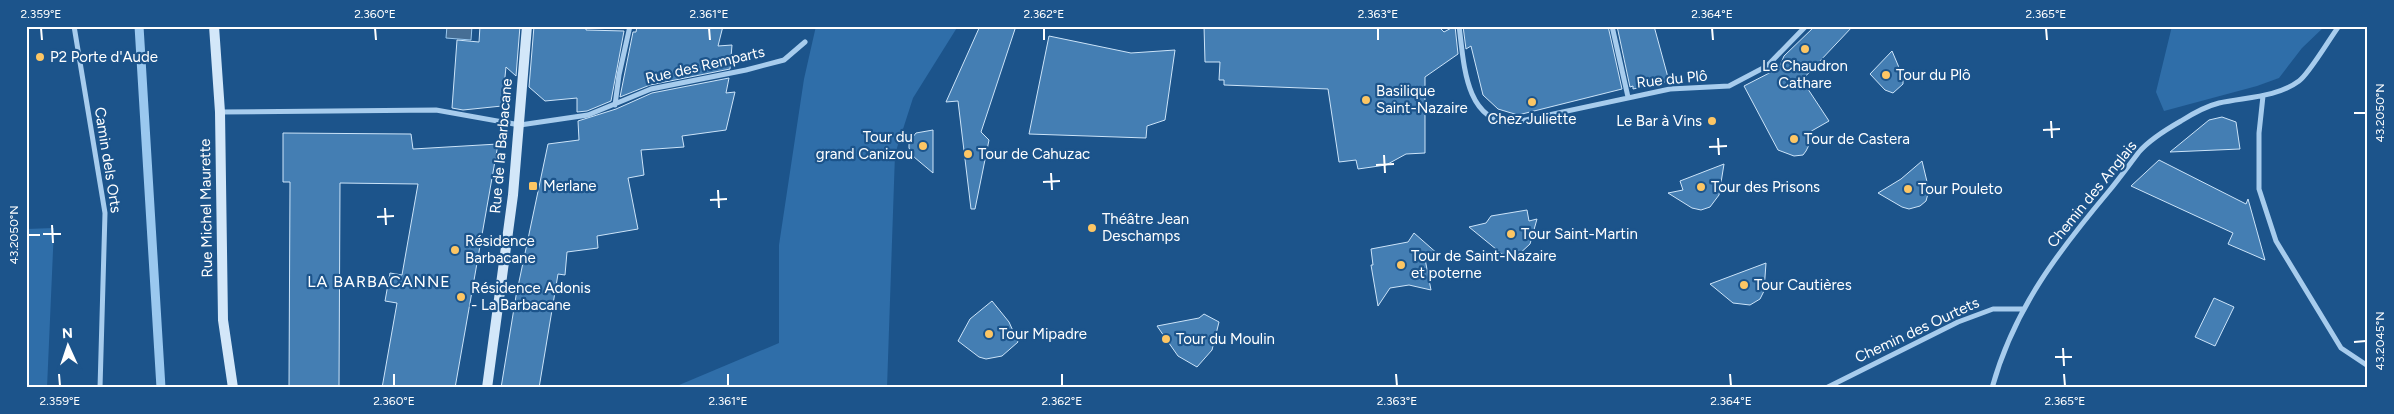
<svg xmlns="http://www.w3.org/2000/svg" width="2394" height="414" font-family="Figtree,sans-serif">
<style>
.green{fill:#2f6ea9}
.water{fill:#466e95;stroke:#9ac8ef}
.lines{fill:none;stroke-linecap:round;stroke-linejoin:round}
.stream{stroke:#9ac8ef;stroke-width:9}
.building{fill:#447eb3;stroke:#cce4f9}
.street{stroke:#a7cced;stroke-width:5}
.secondary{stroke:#d3e7f9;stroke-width:10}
.ticks{fill:none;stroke:#fff;stroke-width:2}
.poi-dot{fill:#fdc664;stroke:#1c548b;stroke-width:2}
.labels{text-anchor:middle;stroke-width:4.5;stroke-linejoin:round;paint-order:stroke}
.poi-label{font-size:15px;fill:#fff;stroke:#1c548b;text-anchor:start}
.street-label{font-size:15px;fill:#fff;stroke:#1c548b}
.neighbourhood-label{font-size:16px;letter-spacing:1px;fill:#fff;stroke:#1c548b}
.neatline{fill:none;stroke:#fff;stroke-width:2}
.ticks-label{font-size:12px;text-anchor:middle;fill:#fff}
</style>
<rect width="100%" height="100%" fill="#1c548b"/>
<path class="green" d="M816 26H958L913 98 895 154 887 388H672L779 343V245L804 79Z
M2172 26H2325L2302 48 2279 78 2257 86 2164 111 2156 92Z
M54 228 47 388H26V229Z"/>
<path class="water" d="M447 26H472L471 40 446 38Z"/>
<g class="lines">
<path class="stream" d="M139 26 161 388"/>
</g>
<path class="building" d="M480 26H520L516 76 506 67 502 106 463 110 452 108 457 40 479 42Z
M534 26H586V30L624 31 611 101 587 111 577 112V98L545 101 529 87Z
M637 26H723L718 46 732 45 730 69 650 85 620 97 633 32H636Z
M980 26H1016L981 132 989 140 975 209H971L958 101 946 102Z
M1204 26H1438L1444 32 1455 26 1458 54 1425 77V153L1406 154 1386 165 1358 169 1356 160 1339 162 1328 89 1224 85V80H1219L1220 62H1205Z
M1463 26H1608L1622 89 1518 115 1498 109 1483 95 1471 46 1466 49Z
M1617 26H1654L1669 81 1633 89V86L1630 87Z
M1815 26H1853L1802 80 1829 121 1808 133 1809 145 1806 151 1803 155 1794 156 1778 150 1744 86 1779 68 1784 56Z
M1049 36 1131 53 1175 50 1165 120 1147 126 1146 138 1029 134Z
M1892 51 1903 77V84L1893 93 1885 90 1870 74Z
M729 78 726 93 735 92 726 130 682 136 684 147 641 150 644 175 628 178 638 229 597 236 598 248 567 252 565 275 558 274 539 388H501L516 296 548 144 579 140 578 121 616 109 652 93Z
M2222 117 2236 122 2240 149 2170 152 2209 120Z
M933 130V173L914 157 909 148V142L916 133Z
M283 133 411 134 413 149 498 144 455 388H382L397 303 385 301 390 273 402 275 418 184 340 183 339 388H289L290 182H283Z
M2159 160 2246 204 2248 199 2265 260 2228 244 2233 233 2131 186Z
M1922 161 1929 190 1926 201 1920 206 1909 209 1902 207 1878 193 1901 179Z
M1724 164 1719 195 1710 207 1701 210 1692 208 1668 193 1683 190 1680 181Z
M1527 210 1529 221 1537 219 1530 244 1516 257 1502 254 1469 227 1486 223 1491 216Z
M1414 233 1439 255 1425 259 1431 290 1409 285 1390 288 1378 306 1371 265H1373L1371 249 1408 242Z
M1766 263 1764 291 1760 299 1750 305 1733 303 1710 284Z
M2214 298 2234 307 2215 346 2195 337Z
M992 301 1009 322 1018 342 1002 356 986 359 979 357 958 341 970 319Z
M1204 314 1219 322 1212 350 1197 367 1178 356 1157 326 1199 318Z"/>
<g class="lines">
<path class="street" d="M74 26 105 213 100 388
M1459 26C1464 61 1464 120 1511 123L1670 89 1729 86 1767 66 1806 26
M1612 26 1628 97
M2263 96 2259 133V189L2276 241 2341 348 2368 366
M615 105 619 75 630 26
M220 112 436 110 520 125 588 115 651 89 746 70 784 60 805 42
M1826 388 1958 322 1993 309H2023
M1992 388C2014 309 2057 253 2109 191 2119 179 2129 165 2139 152 2150 139 2167 129 2181 121 2192 114 2207 106 2219 103 2245 97 2276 98 2299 81 2309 74 2330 38 2339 26"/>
<path class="secondary" d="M214 26 220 112 223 320 233 388
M487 388 513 195 527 26"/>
</g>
<path class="ticks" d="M41 28 42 40M375 28 376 40M709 28 710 40M1044 28V40M1378 28V40M1712 28 1713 40M2046 28 2047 40M2354 113H2366M2051 121 2052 138M2043 130 2060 129M1718 138 1719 155M1709 147 1727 146M1384 155 1385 173M1376 165 1394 164M1051 173 1052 190M1043 182 1060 181M718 190 719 208M710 200 727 199M385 208 386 225M377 217 394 216M52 225 53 243M43 234H61M28 235H40M2354 342 2366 341M2063 348 2064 366M2055 357H2072M59 374 60 386M394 374V386M728 374V386M1062 374V386M1396 374 1397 386M1730 374 1731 386M2064 374 2065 386"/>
<g class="poi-dot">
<circle cx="1805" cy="49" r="5"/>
<circle cx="40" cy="57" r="5"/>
<circle cx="1886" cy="75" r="5"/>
<circle cx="1366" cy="100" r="5"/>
<circle cx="1532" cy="102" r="5"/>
<circle cx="1712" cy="121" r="5"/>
<circle cx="1794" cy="139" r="5"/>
<circle cx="923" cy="146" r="5"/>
<circle cx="968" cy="154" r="5"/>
<rect x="528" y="181" width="10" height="10" rx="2.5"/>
<circle cx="1701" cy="187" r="5"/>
<circle cx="1908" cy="189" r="5"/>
<circle cx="1092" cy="228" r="5"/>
<circle cx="1511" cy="234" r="5"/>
<circle cx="455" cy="250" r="5"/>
<circle cx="1401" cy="265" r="5"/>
<circle cx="1744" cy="285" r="5"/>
<circle cx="461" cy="297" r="5"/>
<circle cx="989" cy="334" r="5"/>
<circle cx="1166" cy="339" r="5"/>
</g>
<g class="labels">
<g class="poi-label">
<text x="50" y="62">P2 Porte d'Aude</text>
<text x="1805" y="71" text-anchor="middle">Le Chaudron<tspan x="1805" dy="17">Cathare</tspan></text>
<text x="1896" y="80">Tour du Plô</text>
<text x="1376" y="96">Basilique<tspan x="1376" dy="17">Saint-Nazaire</tspan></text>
<text x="1532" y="124" text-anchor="middle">Chez Juliette</text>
<text x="1702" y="126" text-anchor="end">Le Bar à Vins</text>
<text x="913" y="142" text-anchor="end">Tour du<tspan x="913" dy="17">grand Canizou</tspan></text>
<text x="1804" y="144">Tour de Castera</text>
<text x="978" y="159">Tour de Cahuzac</text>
<text x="543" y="191">Merlane</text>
<text x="1711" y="192">Tour des Prisons</text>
<text x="1918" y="194">Tour Pouleto</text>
<text x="1102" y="224">Théâtre Jean<tspan x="1102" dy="17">Deschamps</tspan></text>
<text x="1521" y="239">Tour Saint-Martin</text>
<text x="465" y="246">Résidence<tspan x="465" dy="17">Barbacane</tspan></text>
<text x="1411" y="261">Tour de Saint-Nazaire<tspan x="1411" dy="17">et poterne</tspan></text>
<text x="1754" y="290">Tour Cautières</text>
<text x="471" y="293">Résidence Adonis<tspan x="471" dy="17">- La Barbacane</tspan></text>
<text x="999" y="339">Tour Mipadre</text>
<text x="1176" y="344">Tour du Moulin</text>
</g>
<g class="street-label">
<text transform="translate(705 65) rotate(-13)" y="5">Rue des Remparts</text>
<text transform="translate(1672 79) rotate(-6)" y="5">Rue du Plô</text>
<text transform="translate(501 146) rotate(-85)" y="5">Rue de la Barbacane</text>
<text transform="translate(108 160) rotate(81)" y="5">Camin dels Orts</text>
<text transform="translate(2092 194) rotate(-51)" y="5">Chemin des Anglais</text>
<text transform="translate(206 208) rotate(-91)" y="5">Rue Michel Maurette</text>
<text transform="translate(1917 330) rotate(-25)" y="5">Chemin des Ourtets</text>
</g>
<g class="neighbourhood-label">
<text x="379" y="287">LA BARBACANNE</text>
</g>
</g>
<rect width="2394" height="414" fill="none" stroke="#1c548b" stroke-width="55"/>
<g transform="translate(68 346) rotate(357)" stroke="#1c548b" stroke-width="4" paint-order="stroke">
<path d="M0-4L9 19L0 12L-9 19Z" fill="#ffffff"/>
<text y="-8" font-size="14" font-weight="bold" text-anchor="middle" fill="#ffffff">N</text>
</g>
<rect x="28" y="28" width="2338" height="358" class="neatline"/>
<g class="ticks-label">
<text x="41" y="18">2.359°E</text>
<text x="375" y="18">2.360°E</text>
<text x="709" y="18">2.361°E</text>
<text x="1044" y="18">2.362°E</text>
<text x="1378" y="18">2.363°E</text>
<text x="1712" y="18">2.364°E</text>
<text x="2046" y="18">2.365°E</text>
<text transform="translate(2380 113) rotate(-90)" y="4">43.2050°N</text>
<text transform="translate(14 235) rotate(-90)" y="4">43.2050°N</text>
<text transform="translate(2380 341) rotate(-90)" y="4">43.2045°N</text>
<text x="60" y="405">2.359°E</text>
<text x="394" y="405">2.360°E</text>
<text x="728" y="405">2.361°E</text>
<text x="1062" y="405">2.362°E</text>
<text x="1397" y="405">2.363°E</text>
<text x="1731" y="405">2.364°E</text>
<text x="2065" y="405">2.365°E</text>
</g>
</svg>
